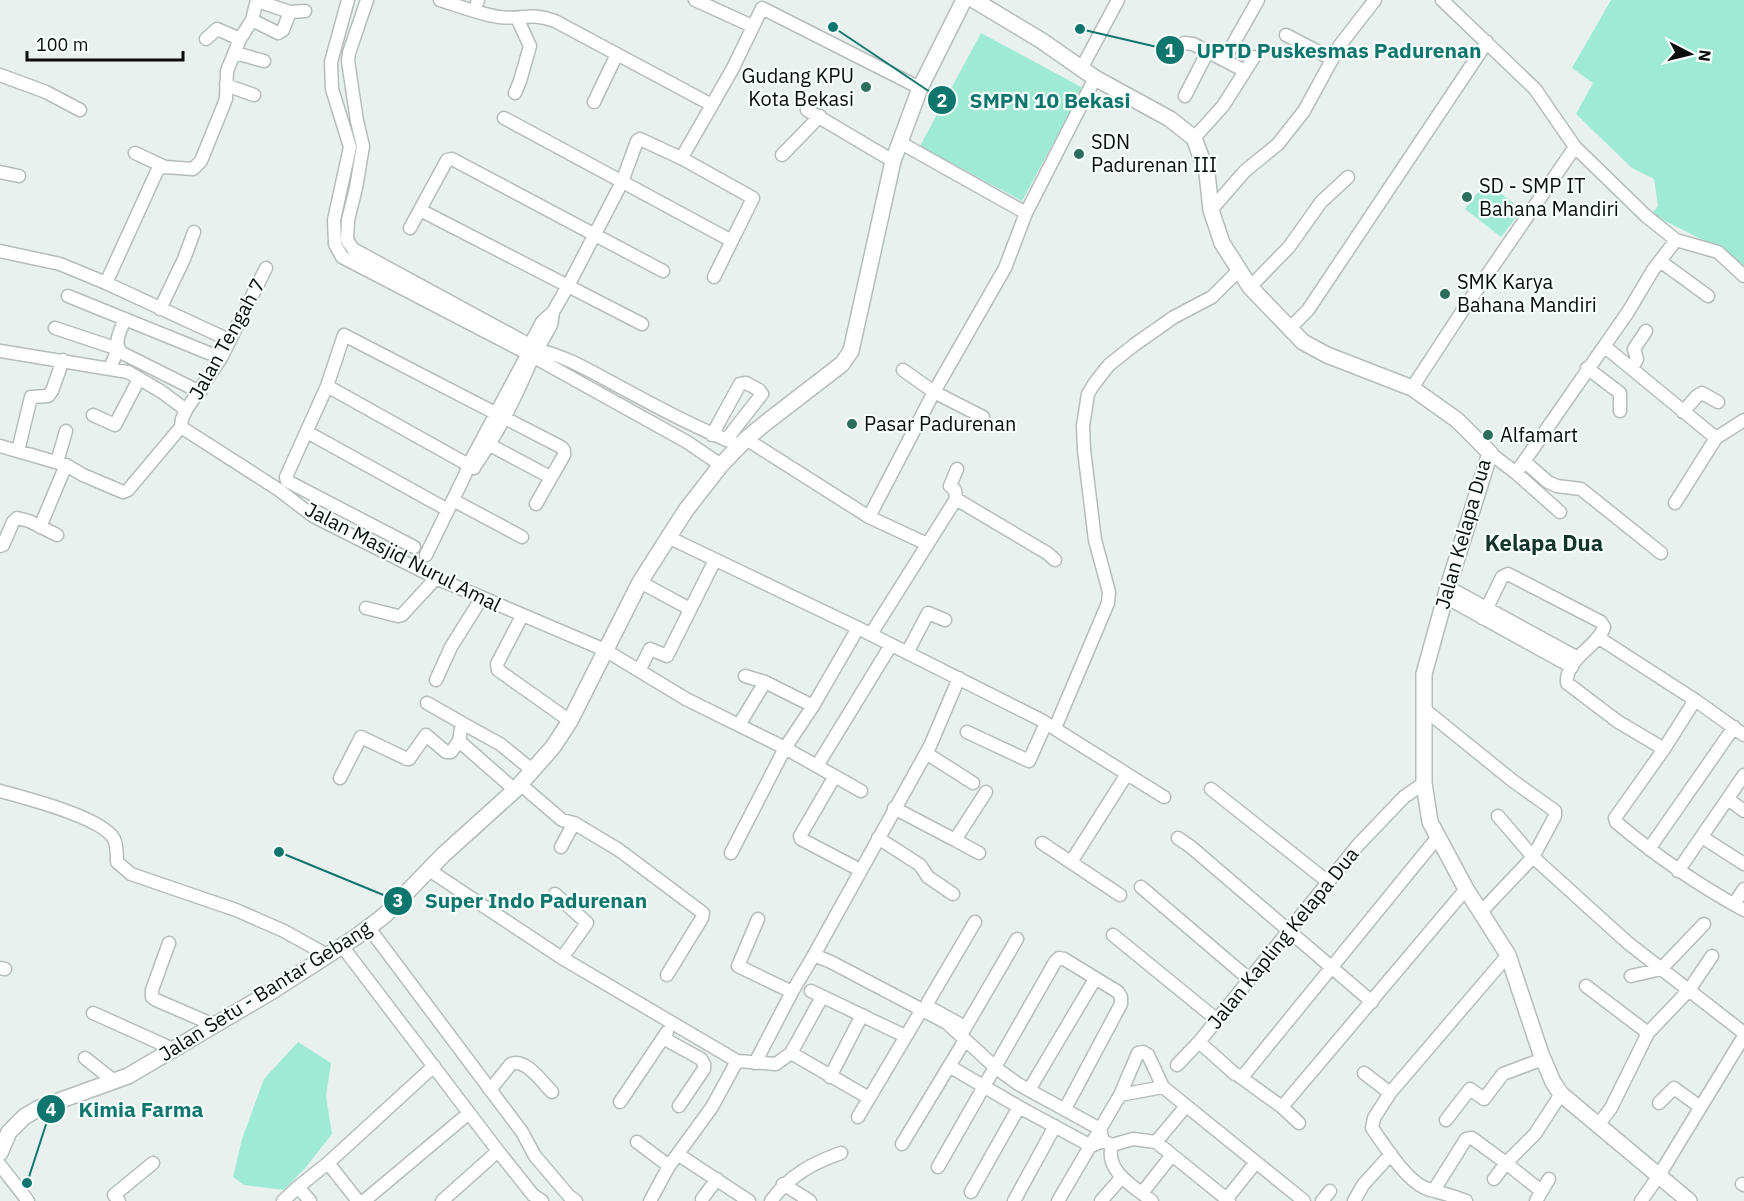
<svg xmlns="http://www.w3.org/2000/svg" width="1744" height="1201" font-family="'IBM Plex Sans',sans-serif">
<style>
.green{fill:#9fead4}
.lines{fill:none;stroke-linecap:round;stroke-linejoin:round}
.minor-casing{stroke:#b5bdba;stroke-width:15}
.major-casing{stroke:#b5bdba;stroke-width:18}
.minor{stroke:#fff;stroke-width:12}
.major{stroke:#fff;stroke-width:15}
.poi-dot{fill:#2c6d5d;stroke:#f6fffc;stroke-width:2}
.labels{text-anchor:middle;stroke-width:4.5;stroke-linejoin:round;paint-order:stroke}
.poi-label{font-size:20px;fill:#0a0d0c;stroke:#f6fffc;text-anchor:start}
.street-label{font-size:20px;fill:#0a0d0c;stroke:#f6fffc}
.quarter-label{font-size:22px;font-weight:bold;fill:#14332b;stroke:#f6fffc}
.leader{fill:none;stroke:#0f766e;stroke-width:2}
.callout-dot{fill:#0f766e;stroke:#f6fffc;stroke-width:2}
.mark-label{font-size:18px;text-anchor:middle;font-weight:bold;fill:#fff}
.callout-label{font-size:21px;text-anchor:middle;font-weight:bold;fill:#0f766e;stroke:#f6fffc;stroke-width:4.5;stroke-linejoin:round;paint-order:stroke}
</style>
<rect width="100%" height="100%" fill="#e9f1ee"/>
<path class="green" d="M1611 0H1744V269L1729 253 1651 214 1658 206 1654 179 1632 168 1576 114 1593 83 1572 68Z
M981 33 1083 88 1022 201 920 146Z
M1486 182 1522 210 1501 237 1465 209Z
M298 1042 331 1063 326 1096 332 1134 306 1167 284 1190 244 1185 233 1177 242 1139 264 1079Z"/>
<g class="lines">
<g class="minor-casing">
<path id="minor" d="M348 0 331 62 332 89 350 147 334 220 335 244 342 257 525 352 529 356 534 357 537 354 538 348 531 343 526 346 525 352
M367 0 349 53 348 61 357 121 363 146 356 188 348 220 347 240 353 249 528 344
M440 0C459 6 479 14 499 17 522 20 531 12 555 21L712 105 733 68 762 8 920 88
M695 0 752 26
M1442 0 1535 89 1575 147 1646 216 1676 240 1718 252 1744 276
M257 1 290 12
M477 3 478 0
M252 20 278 33 283 30 290 12 305 11
M1286 35 1332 59
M206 39 217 29 240 39
M1184 43 1193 44 1245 71
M235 53 264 61
M1224 60 1258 0
M1081 69 1118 0
M0 75 46 92 80 110
M226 85 254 95
M515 93 520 81 530 46 517 18
M1185 96 1208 51
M594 102 617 54
M807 110 893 161
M504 118 732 241
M1194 138 1223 106 1254 57
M901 143 1026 213
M685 152 712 105
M135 153 165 167
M782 155 820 116
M0 172 19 176
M420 210 642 324
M1211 210 1245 171 1278 144 1304 111 1340 45 1375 0
M410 228 447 160 452 159 663 271
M0 251 60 264 106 283 158 169 165 167 193 169 201 161 226 99 227 71 240 39 252 20 257 0
M1660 261 1708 296
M106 283 229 340
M1250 287 1289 247 1321 202 1348 177
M68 296 221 358
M160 309 184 259 194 232
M125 319C121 330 112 343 122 353L200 392
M55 328 118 349 110 368
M1289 329 1308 310 1487 42
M531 343 542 322 553 312 568 286 622 182 637 141 640 139 683 159 753 198 714 277
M1604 346 1716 438 1675 503
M538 348 551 325 553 312
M538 350C569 357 595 374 622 388 661 409 698 429 739 445
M0 351 128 372 162 392 186 410 182 419 181 427 279 490 313 516 436 578 605 650 686 699 785 748 861 791
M534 357 687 442 721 465
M1587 368 1620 393V411
M1632 368 1637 359 1634 349 1646 331
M903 370 934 392 983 417
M327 386 474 468
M1412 388 1463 310 1575 147
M186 410 221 358 266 268
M1683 412 1697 396 1702 393 1718 402
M93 415 115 425 139 379
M307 432 448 510
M712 435 740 384 746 383 759 390 762 394 726 440
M1716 438 1744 420
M746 439 869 517 927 544
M490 445 550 477
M0 446 66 465 83 475 123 492 128 490 181 427
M18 451 31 397 48 396 52 391 63 360
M1490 453 1516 473 1560 512
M57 462 66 431
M1525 462 1548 482 1557 486 1581 489 1661 553
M474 467C498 434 515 398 531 361
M1516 473 1628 312 1653 270 1676 240
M956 499 1047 553 1055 560
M453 500 522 537
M869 517 934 392 1005 268 1026 213 1095 78
M40 527 66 465
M670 538 858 628 1041 720 1127 774 1071 862
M0 546 3 545 13 522 17 518 29 521 57 535
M414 547 287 481 286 477 327 386 344 335 561 447 564 450V455L536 504
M426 555 465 475 469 464 527 355
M640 582 690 609
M1448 587 1578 658
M1445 597 1572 667
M366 608 398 616 402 615 436 578
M522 616 497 664 498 670 570 721
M1482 618 1502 577 1508 574 1601 622 1604 627C1599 646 1565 658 1567 683L1617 721 1664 749
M871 634 956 499 955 490 950 486 957 469
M1599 638 1695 700 1744 735
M907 653 928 613 945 620
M640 669 650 649 667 656 715 560
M436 680 451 647 481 599
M1695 700 1664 749 1615 818 1616 822C1656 856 1698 885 1744 910
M427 703 462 723 459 741
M813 706 858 628
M1424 709 1513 781 1555 811V816L1533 857 1628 943 1744 1033
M462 723 500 744 532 770
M739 725 765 682
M1055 728 1108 603 1109 592 1095 540 1084 450 1083 426 1088 394 1094 384 1109 365 1134 345 1174 317 1212 297 1238 271
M967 732 1029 761 1046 723
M926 753 973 783
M817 766 891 645
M1127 774 1164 797
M835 776 800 836 801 839 860 870
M340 778 361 737 407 759H409L426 735 446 752H451L459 741 515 790
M520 784 562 820 574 823 619 850 703 913 702 918 667 975
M1211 789 1328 882
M0 791C25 798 102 817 114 839 117 845 117 855 117 862L131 874 236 910 284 931 327 955
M1728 799 1744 811
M894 808 955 840 986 792
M1702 837 1744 864
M878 838 920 865 928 877 953 894
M1178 838 1191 847 1372 1002
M955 840 979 853
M1042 843 1120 895
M561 847 574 823
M1649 849 1734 727
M731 853 785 748 813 706 765 682 745 676
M429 870 562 958 737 1061 776 1064 791 1053 869 1098
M1678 871 1744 775
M1141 887 1249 979
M555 894 587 923 562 958
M1734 904 1744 889
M1481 912 1533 857 1498 816
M758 919 738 966 792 992
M369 928 522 1132 535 1156 569 1196 576 1201
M1113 935 1216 1019
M169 943 152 990V997L156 1000 214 1025
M342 946 498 1151 533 1195 542 1201
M814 955 930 746 959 678
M0 968 5 969
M1631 976 1661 969 1704 924
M1586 986 1648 1033
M811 991 905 1036
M93 1013 173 1049
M965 1027 927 1006 928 1002 975 922
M961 1035 1017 939
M663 1038 701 1059 704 1064V1069L679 1106
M1199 1042 1235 1074 1243 1076 1437 838
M791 1053 822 997
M85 1058 114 1081
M755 1063 792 992 814 955 831 962 947 1023 996 1068 1018 1084 1100 1129 1103 1141
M1177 1065 1199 1042 1358 845 1404 797 1424 783
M949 1066 1019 1107 1091 1146 1103 1141 1112 1145
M1364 1073 1390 1093
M1239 1076 1282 1107 1299 1123
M830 1077 862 1015
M490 1090 511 1064C526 1058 542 1082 552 1092
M1029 1090 1095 979
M1120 1095 1163 1087 1304 1201
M620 1102 667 1032
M1659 1103 1674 1088 1700 1107
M1282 1107 1466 889
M858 1117 918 1016
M1446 1120 1470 1089 1484 1099 1503 1074 1543 1059
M1598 1125 1611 1108 1648 1033 1689 990 1712 956
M637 1142 669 1166
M1156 1142 1229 1201
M902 1144 965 1040
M679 1155 749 1201
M328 1163 358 1201
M0 1165 28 1201
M938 1167 1055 962 1059 958 1064 959 1118 992 1121 997V1004L1065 1109
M1494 1179 1506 1163 1541 1191
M783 1184 810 1201
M1742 1184 1744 1185
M1434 1190 1466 1139 1472 1138 1506 1163 1535 1134 1561 1094
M971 1192 1019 1107
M1142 1193 1172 1155
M702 1199 717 1179
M119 1201 114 1195 153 1163
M283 1201 298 1187
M310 1201 298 1187 328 1163 434 1066
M364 1201 469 1113
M442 1201 498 1151
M650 1201 669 1166 712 1107 737 1061
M771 1201C789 1176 812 1163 841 1153
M1014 1201 1055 1126
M1058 1201 1120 1095 1138 1053 1143 1052 1148 1055 1163 1087
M1101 1201 1122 1177
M1152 1201C1134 1187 1104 1171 1112 1145L1133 1139 1156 1142 1186 1106
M1225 1201 1256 1162
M1322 1201 1330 1191
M1354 1201 1363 1185 1391 1154
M1466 1201C1452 1195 1439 1193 1425 1188 1406 1180 1384 1145 1372 1128L1374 1118 1390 1093 1508 955
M1536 1201 1549 1179
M1641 1201 1658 1177 1744 1036"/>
</g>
<g class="major-casing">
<path id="major" d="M974 0 1042 41 1095 78 1170 119 1194 138 1207 173 1211 210 1222 243 1250 287 1303 342 1327 355 1412 388 1457 420 1490 453 1448 587 1424 674V783L1430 822 1466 889 1508 955 1541 1054 1553 1082 1561 1094 1689 1201
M0 1153 9 1132 24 1117 39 1108 128 1076 274 990 356 937 385 915 443 855 515 790 553 747 570 721 640 582 686 510 721 465 746 439 768 421 842 364 851 351 893 161 920 88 964 0"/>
</g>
<use href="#minor" class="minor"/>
<use href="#major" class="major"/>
</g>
<g class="poi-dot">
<circle cx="866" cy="87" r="6"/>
<circle cx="1079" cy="154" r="6"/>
<circle cx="1467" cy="197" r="6"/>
<circle cx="1445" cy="294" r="6"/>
<circle cx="852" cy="424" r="6"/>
<circle cx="1488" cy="435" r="6"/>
</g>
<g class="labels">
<g class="poi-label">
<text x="854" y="83" text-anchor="end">Gudang KPU<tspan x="854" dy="23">Kota Bekasi</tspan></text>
<text x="1091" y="149">SDN<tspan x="1091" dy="23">Padurenan III</tspan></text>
<text x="1479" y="193">SD - SMP IT<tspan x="1479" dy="23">Bahana Mandiri</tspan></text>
<text x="1457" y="289">SMK Karya<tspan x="1457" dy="23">Bahana Mandiri</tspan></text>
<text x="864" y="431">Pasar Padurenan</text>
<text x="1500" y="442">Alfamart</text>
</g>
<g class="street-label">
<text transform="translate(227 339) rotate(-61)" y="7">Jalan Tengah 7</text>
<text transform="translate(1463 534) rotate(-74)" y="7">Jalan Kelapa Dua</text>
<text transform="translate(403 557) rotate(27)" y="7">Jalan Masjid Nurul Amal</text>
<text transform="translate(1283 938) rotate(-51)" y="7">Jalan Kapling Kelapa Dua</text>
<text transform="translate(265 991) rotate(-32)" y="7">Jalan Setu - Bantar Gebang</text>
</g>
<g class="quarter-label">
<text x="1544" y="551">Kelapa Dua</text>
</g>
</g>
<path class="leader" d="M1080 29L1170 50M833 27L942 100M279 852L398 901M27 1183L51 1109"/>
<g class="callout-dot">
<circle cx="1080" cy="29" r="6"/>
<circle cx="833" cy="27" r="6"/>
<circle cx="279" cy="852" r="6"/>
<circle cx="27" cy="1183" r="6"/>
<circle cx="1170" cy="50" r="15"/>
<circle cx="942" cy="100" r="15"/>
<circle cx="398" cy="901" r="15"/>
<circle cx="51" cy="1109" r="15"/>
</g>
<g class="mark-label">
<text x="1170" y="57">1</text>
<text x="942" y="107">2</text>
<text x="398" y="907">3</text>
<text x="51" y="1116">4</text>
</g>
<g class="callout-label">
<text x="1339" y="58">UPTD Puskesmas Padurenan</text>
<text x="1050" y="108">SMPN 10 Bekasi</text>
<text x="536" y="908">Super Indo Padurenan</text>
<text x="141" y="1117">Kimia Farma</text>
</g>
<g transform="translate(1690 54) rotate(97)" stroke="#f6fffc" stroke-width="4.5" paint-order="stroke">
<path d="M0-4.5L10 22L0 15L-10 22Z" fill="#0a0d0c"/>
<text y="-9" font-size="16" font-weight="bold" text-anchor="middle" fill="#0a0d0c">N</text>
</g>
<path d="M27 51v9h156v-9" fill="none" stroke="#0a0d0c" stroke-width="3"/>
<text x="36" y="51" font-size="18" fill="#0a0d0c" stroke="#f6fffc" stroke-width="4.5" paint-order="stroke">100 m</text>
</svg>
